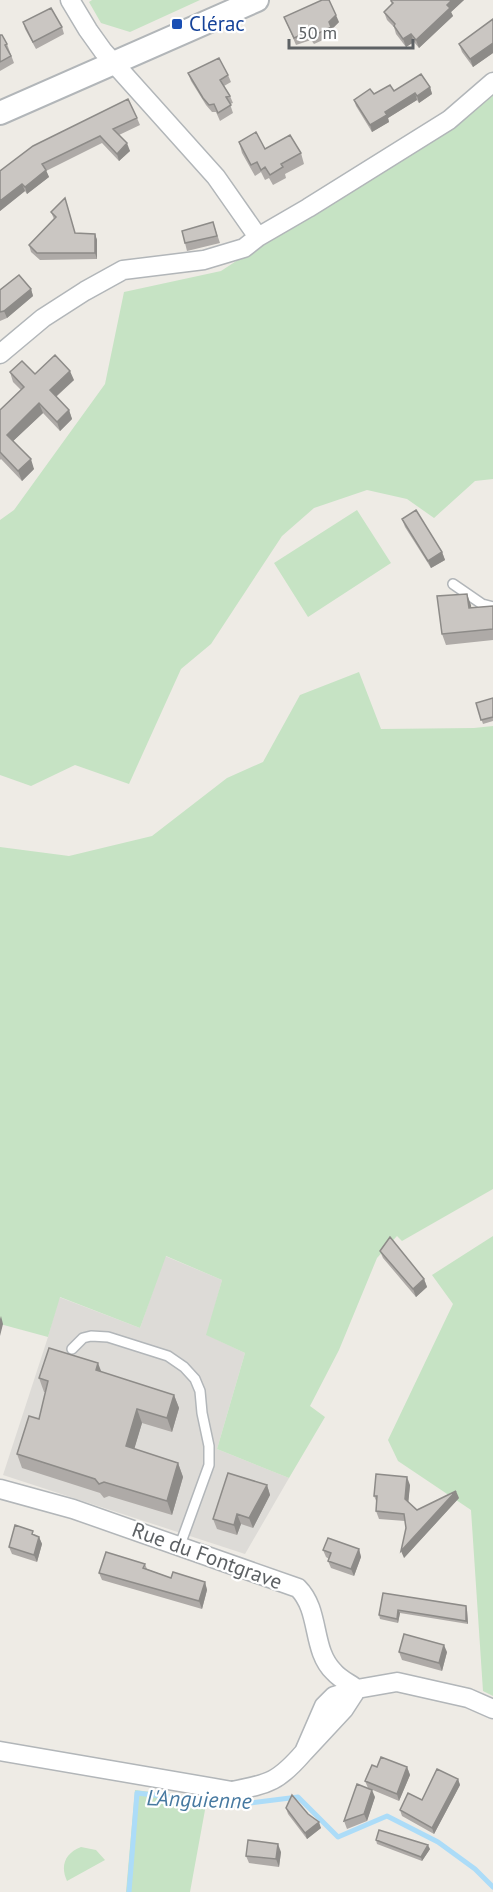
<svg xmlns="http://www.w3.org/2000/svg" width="493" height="1892" font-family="'PT Sans',sans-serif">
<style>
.industrial{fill:#dddbd7}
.green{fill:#c6e3c4}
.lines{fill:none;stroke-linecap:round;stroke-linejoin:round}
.stream{stroke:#acdcf8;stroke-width:5}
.service-casing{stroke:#b2b6b9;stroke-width:12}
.minor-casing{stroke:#b2b6b9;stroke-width:21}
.tertiary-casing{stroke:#b2b6b9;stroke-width:26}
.service{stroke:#fff;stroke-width:9}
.minor{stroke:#fff;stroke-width:18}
.tertiary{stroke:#fff;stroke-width:22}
.wall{fill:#aeaaa7}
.shaded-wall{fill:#8d8b88}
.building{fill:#cac6c2;stroke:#8d8b88;stroke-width:1.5}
.transit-dot{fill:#1a4fb4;stroke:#fff;stroke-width:2}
.labels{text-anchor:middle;stroke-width:4.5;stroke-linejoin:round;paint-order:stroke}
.transit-label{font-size:21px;fill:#164399;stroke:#fff;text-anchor:start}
.street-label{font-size:21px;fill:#5d6164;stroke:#fff}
.water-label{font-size:22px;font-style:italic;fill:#4779a0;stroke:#fff}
</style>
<rect width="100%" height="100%" fill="#eeebe5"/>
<path class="industrial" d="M165 1256 222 1280 207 1335 245 1353 217 1449 289 1478 245 1554 3 1475 48 1337 59 1297 140 1328Z"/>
<path class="green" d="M92 0H200L130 32 101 23 89 2Z
M493 93V479L475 481 434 518 407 499 367 490 314 508 282 536 211 644 181 669 129 784 75 765 31 786 0 775V520L14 510 105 384 124 292 221 271Z
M357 510 391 563 308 617 274 563Z
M359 672 381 729 474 728 493 726V1189L402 1241 397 1236 377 1258 339 1350 310 1406 325 1417 289 1478 217 1449 245 1353 206 1335 222 1280 166 1256 140 1328 60 1297 48 1337 0 1324V847L69 856 152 836 227 778 263 762 300 695Z
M493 1236V1696L483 1691 471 1510 398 1461 388 1440 453 1304 432 1275Z
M135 1790 207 1799 190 1892H126Z
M81 1847 96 1850 105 1860 67 1881C60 1866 65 1853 81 1847Z"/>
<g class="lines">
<path class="stream" d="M129 1892 137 1793 235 1805 298 1797 338 1837 387 1816 438 1842 475 1869 493 1887"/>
<g class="service-casing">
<path id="service" d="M453 584 482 604 493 607
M72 1349 83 1338 91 1336 108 1337 168 1356 184 1367 195 1379 200 1391 202 1413 209 1446V1465L180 1545"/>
</g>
<g class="minor-casing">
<path id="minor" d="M70 0 88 30 103 51 216 177 258 237 308 208 449 120 493 82
M0 354 43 318 85 291 123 270 204 260 244 248 258 237
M0 1489 73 1509 298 1588C321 1611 311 1650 334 1672 340 1679 349 1683 357 1689
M357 1689 344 1709 304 1752 324 1706 334 1696 357 1689 397 1682 468 1698 493 1709
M0 1751 232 1791C270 1784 279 1781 304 1752"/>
</g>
<g class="tertiary-casing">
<path id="tertiary" d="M0 113 257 0"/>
</g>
<use href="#service" class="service"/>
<use href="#minor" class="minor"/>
<use href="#tertiary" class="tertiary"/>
</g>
<path class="wall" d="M391 0H464L451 12 453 16 419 48 414 42 406 47 396 34 394 27 387 20 384 12 392 5Z
M284 17 339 22 332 29 334 35 314 44 311 40 296 45Z
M493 19V53L473 67 462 52 459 44Z
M23 22 62 27 64 34 36 49 25 29Z
M0 35 7 44 14 63 0 71Z
M188 73 228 75 231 82 224 86 230 96 233 103 230 104 233 113 220 121 216 112H212L206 105 191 81Z
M430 87 432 94 419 103 417 100 388 118 389 122 372 132 356 106 354 100 374 94 394 91Z
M137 118 140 125 119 135 130 151 119 161 102 143 46 171 49 177 27 194 25 191 0 211V171Z
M239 142 265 149 301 153 304 164 285 174 286 178 273 185 269 178 265 180 261 172 255 176 242 153Z
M67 205 75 233 95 234 97 240V259L40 260 31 252 29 245 54 219 51 212Z
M213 222 220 243 187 251 185 243Z
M31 289 33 296 7 318 0 321V290Z
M10 372 35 374 74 380 56 397 69 410 72 419 60 431 43 413 13 441 34 469 22 481 1 459 0 460V410L21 390 13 382Z
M402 519 442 552 445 560 431 568 405 527Z
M471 605V608L493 606V640L446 645 442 634Z
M493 698V721L483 724 476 703Z
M380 1251 424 1279 427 1287 416 1297 383 1258Z
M101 1372 174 1395 179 1408 172 1432 142 1423 134 1449 178 1463 183 1477 172 1515 109 1496 104 1498 100 1493 22 1468 17 1454 39 1419 46 1392H44L39 1378Z
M267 1485 270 1495 253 1528 241 1524 237 1535 217 1529 213 1519Z
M410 1485 408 1502 417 1510 459 1498 404 1558 406 1528 405 1521 379 1519 376 1511 377 1503 374 1496Z
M34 1535 39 1537 42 1544 37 1562 12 1554 9 1547Z
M359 1549 361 1557 354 1576 331 1568 328 1561 329 1559 326 1557 323 1550Z
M145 1564 147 1569 171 1578 205 1582 207 1590 202 1609 102 1580 99 1573Z
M383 1593 466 1606 467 1610 468 1624 400 1613 398 1623 380 1619 379 1615Z
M399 1652H447L442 1671 402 1660Z
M377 1767H407L410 1775 399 1801 368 1788 365 1781Z
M458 1779 460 1785 434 1834 402 1816 400 1810 422 1800Z
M375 1797 367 1821 347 1829 344 1821Z
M286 1808 321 1828 307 1839 288 1814Z
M376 1840 430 1849 422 1861 377 1844Z
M281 1852 279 1867 249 1863 246 1856Z"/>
<path class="shaded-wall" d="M452 0H464L451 12 453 16 419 48 416 40Z
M336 15 339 22 332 29 329 22Z
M411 34 414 42 406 47 403 39Z
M493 43V53L473 67 470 59Z
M430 87 432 94 419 103 417 96Z
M415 93 417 100 388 118 389 122 372 132 370 125 385 112Z
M127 143 130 151 119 161 117 154Z
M46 170 49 177 27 194 25 187Z
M22 184 25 191 0 211V201Z
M95 234 97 240V259L95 253Z
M31 289 33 296 7 318 4 311Z
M70 371 74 380 53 399 50 390Z
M39 403 43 413 10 444 7 435Z
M69 410 72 419 60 431 57 422Z
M31 459 34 469 22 481 18 471Z
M442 552 445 560 431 568 428 561Z
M467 594 471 605 472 619 469 608Z
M424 1279 427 1287 416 1297 413 1289Z
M1 1316 3 1324 0 1336V1319Z
M98 1363 103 1376 96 1370Z
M174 1395 179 1408 172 1432 167 1418Z
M137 1409 142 1423 131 1460 126 1446Z
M178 1463 183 1477 172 1515 167 1501Z
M407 1477 410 1485 408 1506 405 1499Z
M267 1485 270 1495 253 1528 249 1518Z
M456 1491 459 1498 404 1558 401 1551Z
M237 1514 241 1524 237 1535 234 1525Z
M39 1537 42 1544 37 1562 34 1555Z
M359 1549 361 1557 354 1576 351 1569Z
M205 1582 207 1590 202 1609 199 1601Z
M466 1606 467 1610 468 1624 466 1621Z
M398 1610 400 1613 398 1623 397 1619Z
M444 1645 447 1652 442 1671 439 1663Z
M407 1767 410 1775 399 1801 397 1794Z
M458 1779 460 1785 434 1834 432 1828Z
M372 1790 375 1797 367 1821 364 1814Z
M319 1822 321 1828 307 1839 305 1833Z
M278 1844 281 1852 279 1867 276 1859Z
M428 1845 430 1849 422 1861 421 1857Z"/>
<path class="building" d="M322 0H329L336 15 329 22 331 27 311 37 308 32 294 38 284 17Z
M391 0H452L447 5 450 8 416 40 411 34 403 39 394 26 395 24 384 12 393 3 391 1Z
M51 8 62 27 33 42 23 22Z
M493 19V43L470 59 459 44Z
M0 35H2L7 44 5 45 11 56 0 62Z
M219 58 228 75 220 80 230 96 226 97 231 105 218 113 214 104 209 105 203 98 188 73Z
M421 74 430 87 417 96 415 93 385 112 387 115 370 125 354 100 370 89 374 94 390 85 394 91Z
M128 99 137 118 113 129 127 143 117 154 100 136 42 164 46 170 25 187 22 184 0 201V171L33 146Z
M256 132 265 149 290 135 301 153 281 164 283 167 270 175 265 167 261 170 257 162 251 165 239 142Z
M65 198 75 233 95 234V253H37L29 245 56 217 51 212Z
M213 222 217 236 185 243 182 231Z
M19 275 31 289 4 311 0 312V290Z
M55 355 70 371 50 390 69 410 57 422 39 403 7 435 31 459 18 471 0 452V410L24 387 10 372 22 361 35 374Z
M416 510 442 552 428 561 402 519Z
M467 594 469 608 493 606V629L442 634 437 596Z
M493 698V717L481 720 476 703Z
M390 1237 424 1279 413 1289 380 1251Z
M49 1348 98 1363 96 1370 174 1395 167 1418 137 1409 126 1446 178 1463 167 1501 104 1482 99 1484 95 1479 17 1454 29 1416 39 1419 48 1381 39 1378Z
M228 1473 267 1485 249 1518 237 1514 234 1525 213 1519Z
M376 1474 407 1477 405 1499 417 1510 456 1491 401 1551 406 1528 404 1514 376 1511 377 1496H374Z
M15 1525 33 1531 32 1534 39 1537 34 1555 9 1547Z
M328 1538 359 1549 351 1569 328 1561 331 1553 323 1550Z
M106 1552 145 1564 143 1568 171 1578 173 1572 205 1582 199 1601 99 1573Z
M383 1593 466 1606V1621L398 1610 397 1619 379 1615Z
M404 1634 444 1645 439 1663 399 1652Z
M381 1757 407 1767 397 1794 365 1781 372 1765 377 1767Z
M437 1769 458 1779 432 1828 400 1810 408 1793 422 1800Z
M357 1784 372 1790 364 1814 344 1821Z
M292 1795 308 1814 319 1822 305 1833 286 1808Z
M379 1830 428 1845 421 1857 376 1840Z
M248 1840 278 1844 276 1859 246 1856Z"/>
<rect class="transit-dot" x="171" y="18" width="12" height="12" rx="3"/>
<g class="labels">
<g class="transit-label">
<text x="189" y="31">Clérac</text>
</g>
<g class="street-label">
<text transform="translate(207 1556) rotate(20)" y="7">Rue du Fontgrave</text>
</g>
<g class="water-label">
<text transform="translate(199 1799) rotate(2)" y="8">L'Anguienne</text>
</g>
</g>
<path d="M289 39v9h124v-9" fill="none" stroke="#5d6164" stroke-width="3"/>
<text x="298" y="39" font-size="18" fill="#5d6164" stroke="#ffffff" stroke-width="4.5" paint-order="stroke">50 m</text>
</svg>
